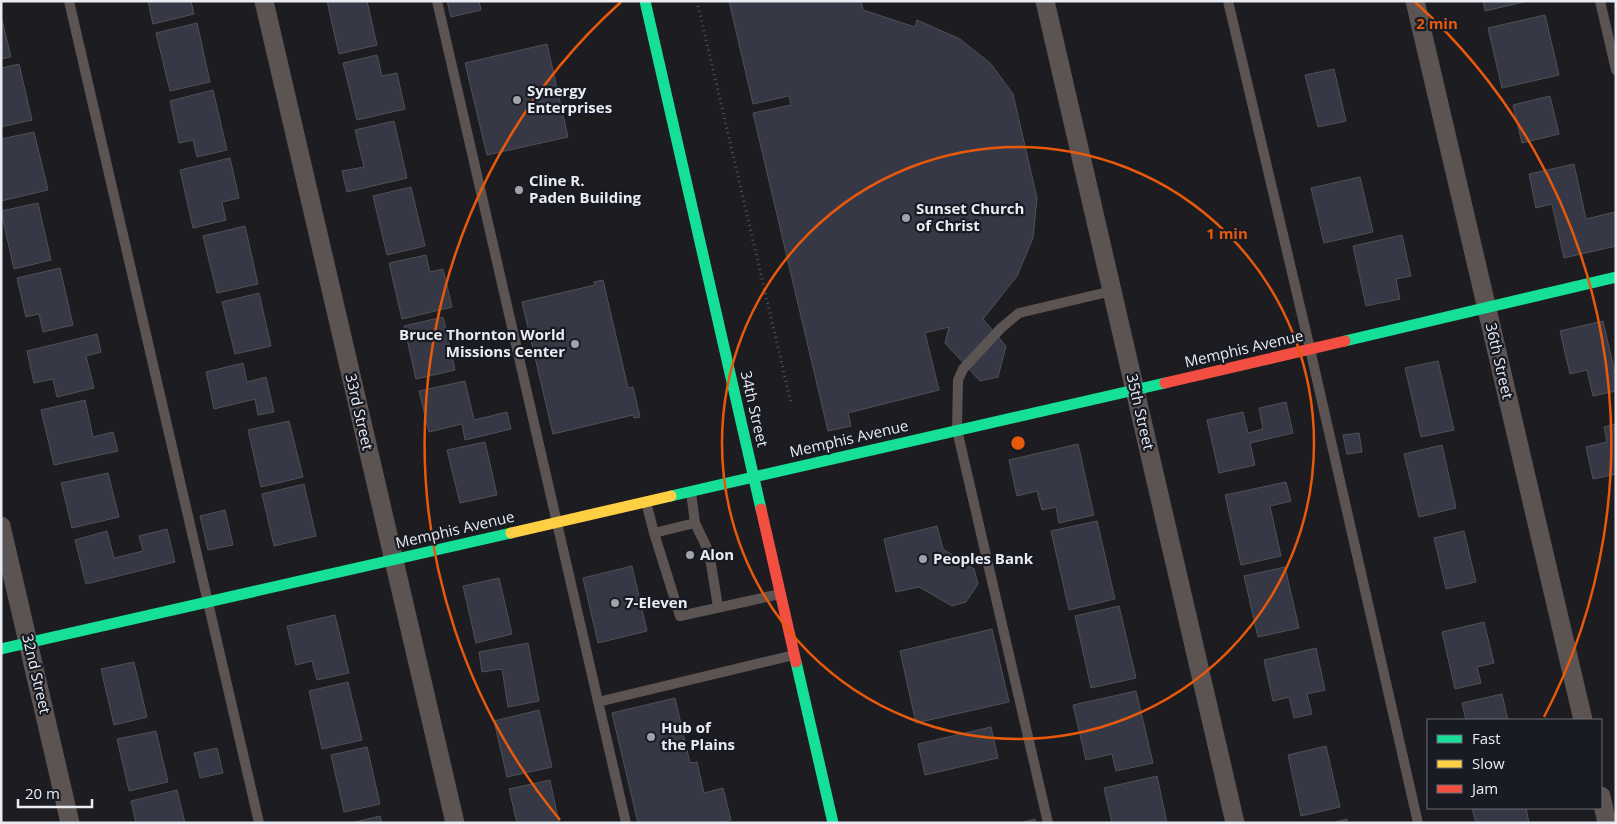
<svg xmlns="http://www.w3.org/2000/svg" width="1617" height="824" font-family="'Open Sans',sans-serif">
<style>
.building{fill:#363845;stroke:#505055}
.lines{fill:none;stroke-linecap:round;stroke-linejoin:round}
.path{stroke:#585454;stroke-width:3;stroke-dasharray:1 4;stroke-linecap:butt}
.lane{stroke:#5b5452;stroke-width:10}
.street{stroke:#5b5452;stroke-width:19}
.fast{stroke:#16e098;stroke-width:11}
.slow{stroke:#ffcf43;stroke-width:11}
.jam{stroke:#f24e42;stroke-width:11}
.ring{fill:none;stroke:#e8590c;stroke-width:2.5}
.poi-dot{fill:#a2a3aa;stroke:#191b24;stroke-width:2}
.labels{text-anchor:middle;stroke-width:4.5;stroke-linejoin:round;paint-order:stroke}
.poi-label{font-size:15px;font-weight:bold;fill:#eaecf3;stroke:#191b24;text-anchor:start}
.street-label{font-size:15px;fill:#eaecf3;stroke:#191b24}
.centre{fill:#e8590c;stroke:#191b24;stroke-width:2.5}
.ring-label{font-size:15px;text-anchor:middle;font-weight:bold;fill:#e8590c;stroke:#191b24;stroke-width:4.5;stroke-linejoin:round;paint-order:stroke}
</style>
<rect width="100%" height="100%" fill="#1c1c21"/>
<path class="building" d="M148 1H191L194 14 153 24Z
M327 1H367L377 45 339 54Z
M447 1H479L481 10 451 17Z
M729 1H861L863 10 915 27 917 20 960 39 991 64 1013 94 1037 198 1033 238 1017 276 983 319 1006 346 998 377 980 381 945 343 949 327 925 333 939 390 848 413 851 426 828 431 753 113 791 105 789 96 753 104Z
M1483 1H1528L1485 11Z
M1545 15 1559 75 1502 88 1488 28Z
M1 16 11 57 1 59Z
M197 23 210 82 170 91 156 33Z
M547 44 568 137 487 155 465 63Z
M377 55 382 76 397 73 405 109 357 120 343 63Z
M19 64 32 120 1 127V68Z
M1334 69 1346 121 1318 127 1305 75Z
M213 90 227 150 197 157 193 140 179 143 170 101Z
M1550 96 1559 134 1522 143 1513 105Z
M394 121 407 178 347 192 342 171 364 167 355 130Z
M34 132 48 190 1 201V139Z
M230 158 239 198 222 202 226 220 193 228 180 170Z
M1574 164 1586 219 1615 212 1616 246 1564 258 1552 204 1536 208 1529 174Z
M1360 177 1373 232 1324 243 1311 188Z
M411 187 425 246 387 255 373 196Z
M38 203 51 260 14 269 1 211Z
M245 226 258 284 217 293 203 236Z
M1402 235 1411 276 1396 279 1400 299 1366 306 1353 246Z
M426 255 430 272 443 269 452 307 402 319 389 263Z
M60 268 73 325 43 332 39 314 26 317 17 278Z
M603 280 628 388 633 387 640 417 634 418 633 415 553 434 522 302 595 285 594 282Z
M259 293 271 346 235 354 222 302Z
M443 317 455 370 416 379 404 326Z
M1603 321 1616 378V391L1593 396 1587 370 1570 374 1560 331Z
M97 334 101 352 86 356 94 388 57 397 53 379 34 383 27 351Z
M1438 361 1454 430 1421 437 1405 368Z
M243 363 247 382 266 377 274 412 258 415 255 399 214 409 206 372Z
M465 381 474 420 507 412 511 429 465 440 462 424 429 432 419 391Z
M85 400 93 437 113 432 118 451 54 465 41 410Z
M1286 402 1293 433 1250 443 1255 465 1219 473 1207 420 1243 412 1248 433 1263 429 1259 408Z
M289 421 303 477 261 487 248 430Z
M1616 424V474L1593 479 1586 447 1607 442 1604 427Z
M1359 433 1362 452 1347 454 1343 435Z
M485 442 497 495 460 503 447 450Z
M1078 444 1094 515 1059 523 1056 507 1042 510 1037 491 1017 496 1009 460Z
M1442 445 1456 508 1419 517 1404 454Z
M108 473 119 517 72 528 61 483Z
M1286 482 1291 501 1270 506 1281 556 1241 565 1225 495Z
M304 484 316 536 274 546 262 494Z
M225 510 233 545 208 550 200 516Z
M1097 521 1115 599 1069 610 1051 531Z
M937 526 943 549 974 569 978 584 966 602 952 606 919 587 896 592 884 539Z
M167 529 175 562 86 584 75 540 107 531 114 558 143 551 139 536Z
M1464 531 1476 582 1446 589 1434 538Z
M632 566 647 631 598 643 583 578Z
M1285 567 1299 628 1258 637 1244 576Z
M499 578 512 634 476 643 463 586Z
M1119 606 1136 678 1091 688 1075 616Z
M335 615 349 673 317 680 312 661 296 665 287 626Z
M1484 622 1494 663 1477 667 1481 683 1455 689 1442 632Z
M992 629 1009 702 916 723 900 651Z
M528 643 539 701 508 707 502 669 482 672 479 652Z
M1316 648 1325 690 1307 694 1312 714 1294 718 1289 697 1273 701 1264 660Z
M134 662 147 717 114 725 101 669Z
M348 682 362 740 322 749 309 691Z
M1136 691 1153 763 1116 771 1112 754 1086 760 1073 705Z
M1502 694 1508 720H1466L1462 703Z
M675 698 690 763 697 762 704 793 723 788 731 820 717 823H638L612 713Z
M539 710 552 767 507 777 494 721Z
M991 727 998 758 925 775 918 744Z
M156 731 168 782 129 791 117 739Z
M1326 746 1340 807 1301 816 1288 755Z
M367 747 380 804 344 812 331 755Z
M217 748 223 773 200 778 194 753Z
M1157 776 1167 823H1112L1104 788Z
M550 780 559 823H517L509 789Z
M177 790 185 823H136L131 801Z
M1472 808H1526L1529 823H1476Z
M380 816 382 823H351Z
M1035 819V823H1019Z
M1347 819V823H1331Z"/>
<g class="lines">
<path class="path" d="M697 1 791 403"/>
<path class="lane" d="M69 1 259 823
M437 1 626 823
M1228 1 1310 349 1418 823
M1600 1 1616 70
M646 502 654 533 680 616 780 594
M695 523 707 548 710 558 718 607
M654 533 695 523 691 492
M598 702 794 655
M1048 823 957 430 958 380 963 369 1001 328 1019 313 1112 291"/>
<path class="street" d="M264 1 455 823
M1045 1 1235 823
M1415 1 1583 720
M1 526 70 823
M1601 796 1607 823"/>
<path class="fast" d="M645 1 761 509
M1345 341 1616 277
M671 496 1165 383
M1 649 511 533
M796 662 833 823"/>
<path class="slow" d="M511 533 671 496"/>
<path class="jam" d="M1165 383 1345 341
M761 509 796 662"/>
</g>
<g class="ring">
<circle cx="1018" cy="443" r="296"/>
<path d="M560 820A593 593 0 0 1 621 2M1415 2A593 593 0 0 1 1544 717"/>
</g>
<g class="poi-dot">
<circle cx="517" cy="100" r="5"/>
<circle cx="519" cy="190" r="5"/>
<circle cx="906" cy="218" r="5"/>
<circle cx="575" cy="344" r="5"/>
<circle cx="690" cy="555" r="5"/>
<circle cx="923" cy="559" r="5"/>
<circle cx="615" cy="603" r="5"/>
<circle cx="651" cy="737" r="5"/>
</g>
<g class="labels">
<g class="poi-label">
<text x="527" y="96">Synergy<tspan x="527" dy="17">Enterprises</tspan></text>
<text x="529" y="186">Cline R.<tspan x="529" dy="17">Paden Building</tspan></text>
<text x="916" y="214">Sunset Church<tspan x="916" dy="17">of Christ</tspan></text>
<text x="565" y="340" text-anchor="end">Bruce Thornton World<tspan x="565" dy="17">Missions Center</tspan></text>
<text x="700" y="560">Alon</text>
<text x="933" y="564">Peoples Bank</text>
<text x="625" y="608">7-Eleven</text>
<text x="661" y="733">Hub of<tspan x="661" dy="17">the Plains</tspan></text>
</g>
<g class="street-label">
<text transform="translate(1244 349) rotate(-13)" y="5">Memphis Avenue</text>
<text transform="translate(1499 361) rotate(77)" y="5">36th Street</text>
<text transform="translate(754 409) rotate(77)" y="5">34th Street</text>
<text transform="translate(359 412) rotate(77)" y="5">33rd Street</text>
<text transform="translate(1140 412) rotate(77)" y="5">35th Street</text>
<text transform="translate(849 439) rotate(-13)" y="5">Memphis Avenue</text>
<text transform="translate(455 530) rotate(-13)" y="5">Memphis Avenue</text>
<text transform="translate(36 674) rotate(77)" y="5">32nd Street</text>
</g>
</g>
<circle cx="1018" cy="443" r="8" class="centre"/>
<g class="ring-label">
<text x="1437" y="29">2 min</text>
<text x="1227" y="239">1 min</text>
</g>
<rect width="1617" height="824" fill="none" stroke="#eaecf3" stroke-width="5"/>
<rect x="1427" y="719" width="175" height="90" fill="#191b24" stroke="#6d6f77"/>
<rect x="1437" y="735" width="25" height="8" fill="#16e098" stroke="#6d6f77"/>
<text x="1472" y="744" font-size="15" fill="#eaecf3">Fast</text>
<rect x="1437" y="760" width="25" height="8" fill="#ffcf43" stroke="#6d6f77"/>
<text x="1472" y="769" font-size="15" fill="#eaecf3">Slow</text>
<rect x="1437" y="785" width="25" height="8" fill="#f24e42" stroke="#6d6f77"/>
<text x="1472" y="794" font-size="15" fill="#eaecf3">Jam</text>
<path d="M18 799v8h74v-8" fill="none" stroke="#eaecf3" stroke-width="2.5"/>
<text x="25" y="799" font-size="15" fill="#eaecf3" stroke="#191b24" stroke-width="4" paint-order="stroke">20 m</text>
</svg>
